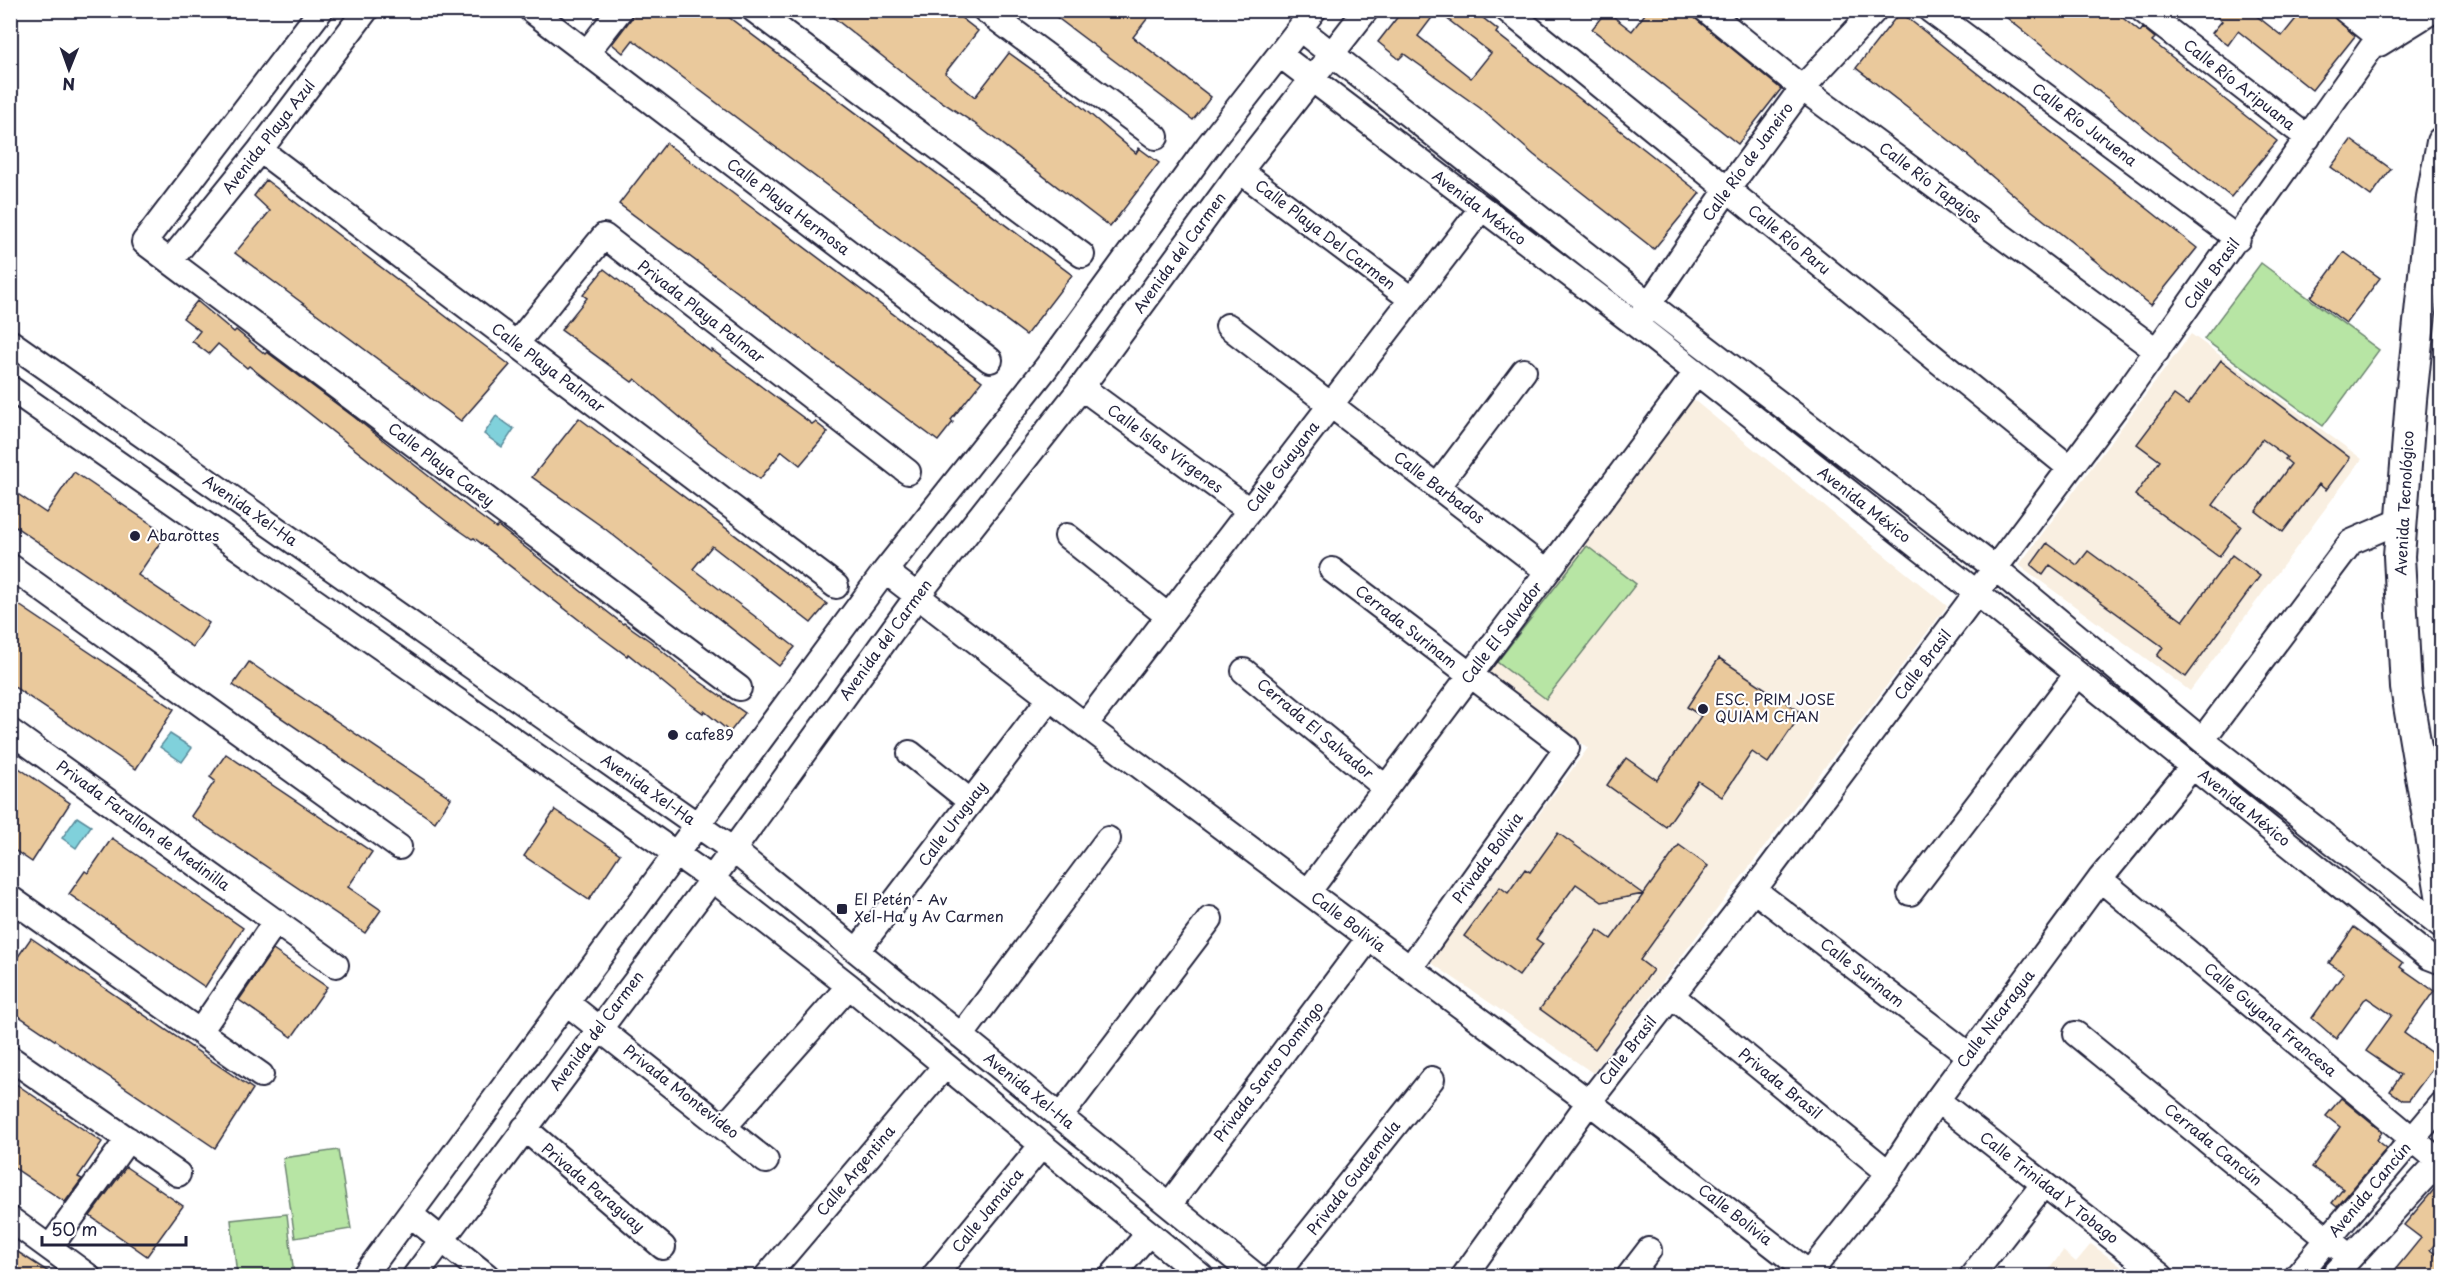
<svg xmlns="http://www.w3.org/2000/svg" width="2452" height="1287" font-family="'Playpen Sans',sans-serif">
<style>
.built{fill:#f9efe1}
.green{fill:#b7e5a4;stroke:#6c8470;stroke-width:1.5}
.water{fill:#80d1db;stroke:#5a8b9b;stroke-width:1.5}
.building{fill:#eac99c;stroke:#22223b;stroke-width:1.5;fill-rule:evenodd}
.lines{fill:none;stroke-linecap:round;stroke-linejoin:round}
.minor-casing{stroke:#22223b;stroke-width:28}
.major-casing{stroke:#22223b;stroke-width:34}
.minor{stroke:#fff;stroke-width:24}
.major{stroke:#fff;stroke-width:30}
.poi-dot{fill:#22223b;stroke:#fff;stroke-width:2}
.labels{text-anchor:middle;stroke-width:4.5;stroke-linejoin:round;paint-order:stroke}
.street-label{font-size:15px;fill:#22223b;stroke:#fff}
.poi-label{font-size:15px;fill:#22223b;stroke:#fff;text-anchor:start}
</style>
<rect width="100%" height="100%" fill="#fff"/>
<filter id="ink" filterUnits="userSpaceOnUse"><feTurbulence type="fractalNoise" baseFrequency=".0167" numOctaves="2"/><feDisplacementMap in="SourceGraphic" scale="12" xChannelSelector="R" yChannelSelector="G"/><feConvolveMatrix kernelMatrix="1 2 1 2 8 2 1 2 1" color-interpolation-filters="sRGB"/></filter>
<g filter="url(#ink)">
<path class="built" d="M2191 334 2362 459 2190 691 2019 565Z
M1690 397 1947 606 1593 1073 1430 962 1588 748 1487 670Z
M2091 1244 2134 1276H2044L2063 1251 2076 1262Z"/>
<path class="green" d="M2261 263 2379 350 2323 426 2204 339Z
M1587 546 1636 584 1546 699 1497 662Z
M338 1150 351 1229 295 1238 283 1158Z
M287 1214 294 1276H237L231 1220Z"/>
<path class="water" d="M496 416 514 429 502 447 484 434Z
M170 734 192 748 182 762 160 747Z
M77 817 91 826 76 848 62 838Z"/>
<path class="building" d="M634 10H719L1072 275 1026 335 633 40 623 53 612 44 631 19Z
M824 10H951L978 31 945 73 975 97 1009 53 1070 97 1136 153 1139 148 1159 163 1110 227 974 123 930 94Z
M1047 10H1154L1133 37 1211 97 1193 120Z
M1403 10H1473L1498 30 1496 33 1700 193 1654 249 1534 155 1480 108 1404 54 1399 59 1378 42ZM1437 11 1491 53 1471 78 1418 36Z
M1648 10H1685L1781 89 1738 144 1592 29 1606 11 1632 31Z
M1997 10H2113L2140 32 2143 28 2155 38 2152 41 2277 141 2231 197Z
M2209 10H2249L2282 36 2303 10H2327L2355 36 2312 90 2238 31 2228 45 2212 33 2222 21Z
M1900 12 2197 248 2151 305 2031 210 1958 147 1856 68Z
M2351 140 2391 169 2371 196 2331 167Z
M666 143 982 381 951 420 953 422 938 441 619 204Z
M266 180 510 365 461 421 235 253 270 211 254 196Z
M2344 252 2380 278 2346 323 2311 297Z
M604 269 711 352 712 350 812 424 815 422 828 432 800 465 782 451 760 479 709 442 635 379 632 382 561 330 587 298 583 295Z
M197 301 234 332 236 330 265 354 267 352 354 417 469 508 496 528 498 526 623 624 624 623 650 641 699 681 745 713 730 732 704 711 703 713 677 694 628 654 627 656 601 637 474 538 472 539 446 521 249 366 247 368 218 344 209 354 192 341 200 331 183 318Z
M2221 360 2350 458 2326 490 2319 484 2283 532 2256 511 2291 464 2285 459 2287 457 2262 439 2213 505 2241 526 2219 557 2135 495 2160 461 2137 444 2174 395 2188 405Z
M579 418 827 604 811 623 712 546 693 569 795 647 779 666 604 528 532 477Z
M74 472 166 534 138 575 209 623 193 647 10 523V489L46 513Z
M2047 543 2077 565 2088 551 2183 621 2232 555 2260 576 2186 677 2157 656 2163 647 2050 565 2043 575 2031 565Z
M10 599 174 709 136 769 10 684Z
M1719 658 1802 713 1768 763 1752 752 1722 797 1698 781 1666 827 1607 785 1626 758 1657 780 1701 716 1687 707Z
M249 662 451 798 435 822 233 685Z
M226 754 372 852 348 887 381 910 365 933 191 816 215 781 210 777Z
M10 762 70 803 32 862 10 847Z
M555 810 620 854 589 900 524 856Z
M1558 833 1643 894 1602 902 1576 884 1536 939 1543 944 1519 976 1464 936 1500 887 1508 893 1525 869 1530 872Z
M112 838 243 928 205 987 69 894 85 871 88 873Z
M1679 845 1708 866 1640 960 1653 970 1595 1049 1540 1009 1598 930 1611 939Z
M2354 927 2403 963 2400 967 2434 991 2404 1033 2440 1059 2409 1100H2403L2390 1091 2401 1075 2366 1051 2392 1015 2367 998 2364 1000 2336 1039 2312 1018 2344 973 2329 963Z
M31 938 253 1089 215 1148 10 1010V968Z
M273 950 327 987 292 1037 239 1000Z
M10 1080 102 1142 78 1177 82 1179 65 1202 10 1165Z
M2341 1098 2382 1132 2377 1140 2387 1148 2337 1207 2332 1203 2343 1189 2312 1167 2340 1127 2326 1116Z
M126 1167 183 1206 147 1256 90 1216Z
M2442 1180V1236L2430 1250 2442 1259V1276H2390L2421 1238 2404 1225Z
M10 1247 55 1276H10Z"/>
<g class="lines">
<g class="minor-casing">
<path id="minor" d="M321 10 144 242 739 688
M531 10 990 360
M754 10 1082 255
M985 10 1156 137
M1507 10 2070 468
M1706 10 1802 88 2157 351
M1930 10 2238 239
M2142 10 2308 138
M2345 10 2384 41
M1300 29 1649 304 1995 568 2202 740 2442 927
M2379 44 2434 10
M588 51 620 10
M1280 55 1635 324 1977 593 2429 957 2442 962
M260 150 836 586
M1240 171 1411 299
M170 261 260 150 366 10
M1640 317 1727 190 1802 88 1875 10
M1228 326 1547 571
M10 342 733 850 1256 1276
M516 344 604 236 908 472
M1081 387 1249 510
M10 388 712 879 849 986 1201 1276
M1437 487 1524 371
M1067 536 1168 616
M10 566 399 847
M1332 570 1567 748 1410 968
M885 571 1085 725 1589 1102 1809 1273
M1244 671 1386 788
M1085 725 1481 209
M10 731 336 965
M2202 740 2351 542 2402 520
M910 753 971 802
M2100 879 2439 1161
M1754 890 1969 1055
M1308 892 1696 373
M1910 893 2077 674
M10 898 261 1075
M857 951 1050 698
M1671 995 1889 1173
M567 1003 766 1161
M201 1030 276 921
M2076 1034 2350 1257
M961 1036 1108 839
M10 1058 178 1174
M1937 1100 2161 1276
M1060 1117 1210 919
M725 1126 849 986
M524 1128 663 1247
M1169 1205 1369 938
M411 1215 487 1276
M10 1219 88 1276
M51 1246 128 1139
M364 1276 885 571 1046 368 1208 146 1314 10
M415 1276 712 879 918 595 1078 392 1240 171 1366 10
M767 1276 945 1066
M934 1276 1042 1145
M1112 1276 1149 1233
M1275 1276 1432 1079
M1464 1276 1589 1102 1754 890 2130 388 2398 10
M1629 1276 1649 1250
M1807 1276 1889 1173 1937 1100 2100 879 2192 767
M1972 1276 2043 1185
M2297 1276 2442 1104
M2333 1276 2442 1158"/>
</g>
<g class="major-casing">
<path id="major" d="M2442 142 2432 197 2411 400 2399 556 2406 688 2442 900"/>
</g>
<use href="#minor" class="minor"/>
<use href="#major" class="major"/>
</g>
</g>
<g class="poi-dot">
<circle cx="135" cy="536" r="6"/>
<circle cx="1703" cy="709" r="6"/>
<circle cx="673" cy="735" r="6"/>
<rect x="836" y="903" width="12" height="12" rx="3"/>
</g>
<g class="labels">
<g class="street-label">
<text transform="translate(2239 85) rotate(38)" y="5">Calle Río Aripuana</text>
<text transform="translate(2084 125) rotate(37)" y="5">Calle Río Juruena</text>
<text transform="translate(269 137) rotate(-52)" y="5">Avenida Playa Azul</text>
<text transform="translate(1748 162) rotate(-54)" y="5">Calle Río de Janeiro</text>
<text transform="translate(1930 183) rotate(37)" y="5">Calle Río Tapajos</text>
<text transform="translate(788 207) rotate(37)" y="5">Calle Playa Hermosa</text>
<text transform="translate(1479 208) rotate(37)" y="5">Avenida México</text>
<text transform="translate(1325 235) rotate(37)" y="5">Calle Playa Del Carmen</text>
<text transform="translate(1789 240) rotate(39)" y="5">Calle Río Paru</text>
<text transform="translate(1180 253) rotate(-54)" y="5">Avenida del Carmen</text>
<text transform="translate(2212 274) rotate(-54)" y="5">Calle Brasil</text>
<text transform="translate(701 312) rotate(38)" y="5">Privada Playa Palmar</text>
<text transform="translate(548 368) rotate(37)" y="5">Calle Playa Palmar</text>
<text transform="translate(1165 449) rotate(36)" y="5">Calle Islas Vírgenes</text>
<text transform="translate(441 465) rotate(37)" y="5">Calle Playa Carey</text>
<text transform="translate(1283 467) rotate(-53)" y="5">Calle Guayana</text>
<text transform="translate(1439 488) rotate(37)" y="5">Calle Barbados</text>
<text transform="translate(2405 503) rotate(-87)" y="5">Avenida Tecnológico</text>
<text transform="translate(1864 505) rotate(38)" y="5">Avenida México</text>
<text transform="translate(250 511) rotate(35)" y="5">Avenida Xel-Ha</text>
<text transform="translate(1406 627) rotate(38)" y="5">Cerrada Surinam</text>
<text transform="translate(1502 633) rotate(-53)" y="5">Calle El Salvador</text>
<text transform="translate(886 640) rotate(-54)" y="5">Avenida del Carmen</text>
<text transform="translate(1923 665) rotate(-53)" y="5">Calle Brasil</text>
<text transform="translate(1315 729) rotate(40)" y="5">Cerrada El Salvador</text>
<text transform="translate(648 790) rotate(35)" y="5">Avenida Xel-Ha</text>
<text transform="translate(2244 808) rotate(39)" y="5">Avenida México</text>
<text transform="translate(953 824) rotate(-53)" y="5">Calle Uruguay</text>
<text transform="translate(143 826) rotate(36)" y="5">Privada Farallon de Medinilla</text>
<text transform="translate(1488 858) rotate(-54)" y="5">Privada Bolivia</text>
<text transform="translate(1348 922) rotate(37)" y="5">Calle Bolivia</text>
<text transform="translate(1862 973) rotate(38)" y="5">Calle Surinam</text>
<text transform="translate(1996 1019) rotate(-53)" y="5">Calle Nicaragua</text>
<text transform="translate(2270 1020) rotate(40)" y="5">Calle Guyana Francesa</text>
<text transform="translate(597 1031) rotate(-53)" y="5">Avenida del Carmen</text>
<text transform="translate(1628 1051) rotate(-52)" y="5">Calle Brasil</text>
<text transform="translate(1269 1072) rotate(-53)" y="5">Privada Santo Domingo</text>
<text transform="translate(1780 1084) rotate(39)" y="5">Privada Brasil</text>
<text transform="translate(1029 1091) rotate(39)" y="5">Avenida Xel-Ha</text>
<text transform="translate(681 1092) rotate(38)" y="5">Privada Montevideo</text>
<text transform="translate(2213 1145) rotate(39)" y="5">Cerrada Cancún</text>
<text transform="translate(856 1171) rotate(-50)" y="5">Calle Argentina</text>
<text transform="translate(1354 1178) rotate(-52)" y="5">Privada Guatemala</text>
<text transform="translate(593 1188) rotate(40)" y="5">Privada Paraguay</text>
<text transform="translate(2049 1188) rotate(38)" y="5">Calle Trinidad Y Tobago</text>
<text transform="translate(2370 1190) rotate(-50)" y="5">Avenida Cancún</text>
<text transform="translate(988 1211) rotate(-51)" y="5">Calle Jamaica</text>
<text transform="translate(1735 1215) rotate(38)" y="5">Calle Bolivia</text>
</g>
<g class="poi-label">
<text x="147" y="541">Abarottes</text>
<text x="1715" y="705">ESC. PRIM JOSE<tspan x="1715" dy="17">QUIAM CHAN</tspan></text>
<text x="685" y="740">cafe89</text>
<text x="854" y="905">El Petén - Av<tspan x="854" dy="17">Xel-Ha y Av Carmen</tspan></text>
</g>
</g>
<rect width="2452" height="1287" fill="none" stroke="#fff" stroke-width="36"/>
<rect x="18" y="18" width="2416" height="1251" fill="none" stroke="#22223b" stroke-width="2" filter="url(#ink)"/>
<g transform="translate(69 69) rotate(181)" stroke="#ffffff" stroke-width="4.5" paint-order="stroke">
<path d="M0-4.5L10 22L0 15L-10 22Z" fill="#22223b"/>
<text y="-9" font-size="16" font-weight="bold" text-anchor="middle" fill="#22223b">N</text>
</g>
<path d="M42 1236v9h144v-9" fill="none" stroke="#22223b" stroke-width="3"/>
<text x="51" y="1236" font-size="18" fill="#22223b" stroke="#ffffff" stroke-width="4.5" paint-order="stroke">50 m</text>
</svg>
